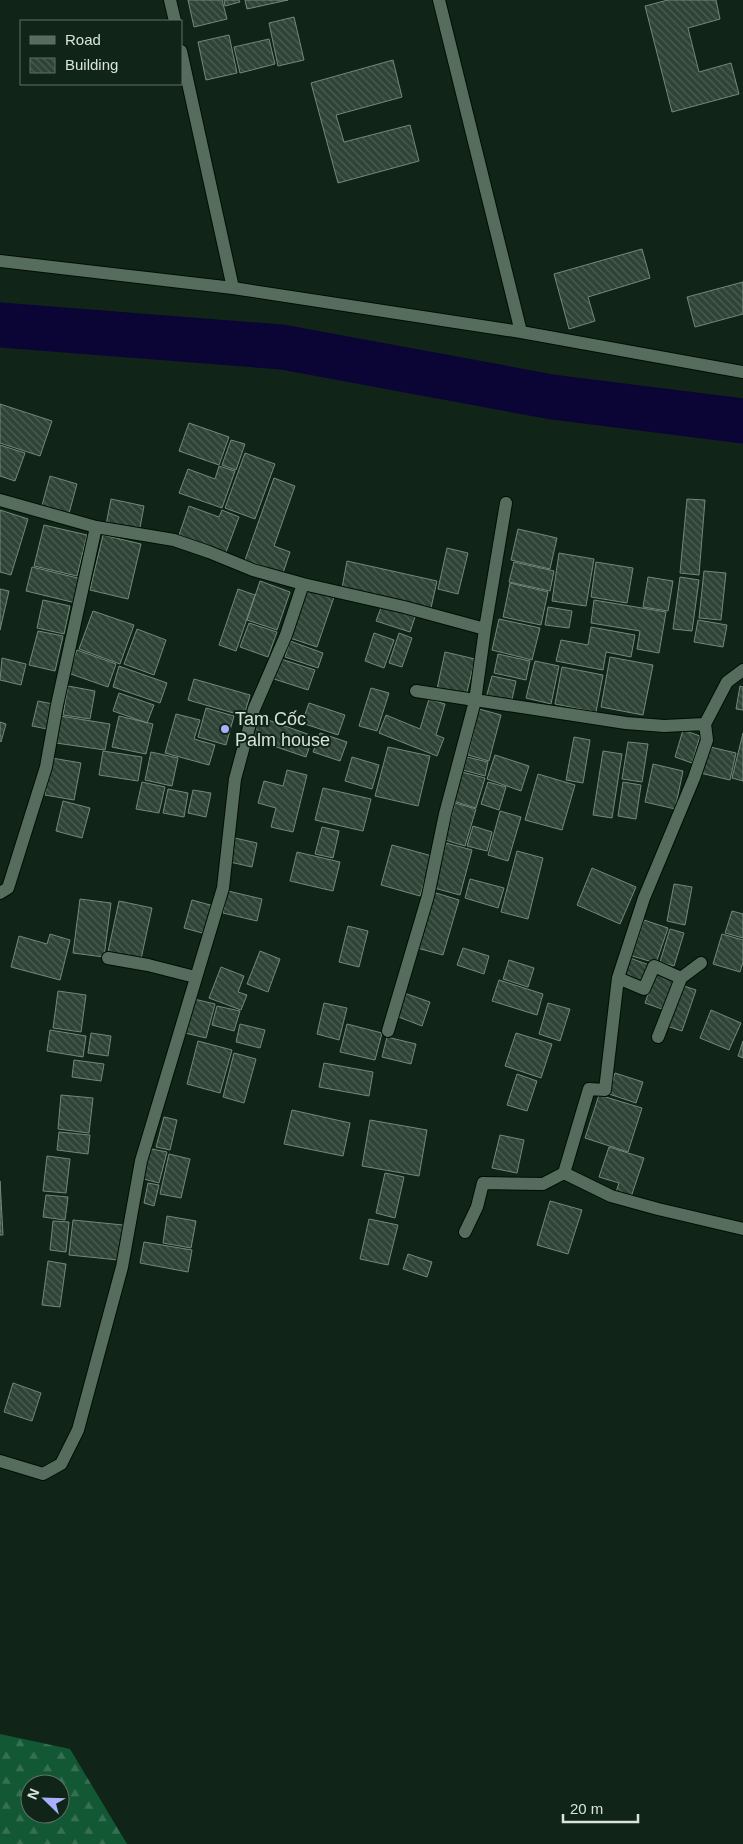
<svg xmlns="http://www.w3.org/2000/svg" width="743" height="1844" font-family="Arial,sans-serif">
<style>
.forest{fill:url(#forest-firs);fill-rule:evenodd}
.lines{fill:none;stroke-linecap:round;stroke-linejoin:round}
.river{stroke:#0b0535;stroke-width:45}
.building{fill:url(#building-back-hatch);stroke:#72897a}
.minor-casing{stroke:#000e04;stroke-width:14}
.minor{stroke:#566d5e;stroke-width:12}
.poi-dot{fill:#a8b0fc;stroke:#102518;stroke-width:2}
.labels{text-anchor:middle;stroke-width:4;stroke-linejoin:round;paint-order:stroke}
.poi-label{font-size:18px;fill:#d7e3db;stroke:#102518;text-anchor:start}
</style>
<defs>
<pattern id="forest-firs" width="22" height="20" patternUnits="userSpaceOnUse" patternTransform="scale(1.25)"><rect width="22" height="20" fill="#135835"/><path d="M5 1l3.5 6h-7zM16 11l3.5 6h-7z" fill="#357052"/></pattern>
<pattern id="building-back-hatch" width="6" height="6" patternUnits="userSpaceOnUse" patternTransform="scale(1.25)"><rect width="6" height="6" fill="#2f4437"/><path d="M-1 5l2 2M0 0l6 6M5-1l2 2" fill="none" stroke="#4c5f53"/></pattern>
</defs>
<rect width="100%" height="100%" fill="#102518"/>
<path class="forest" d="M0 1734 70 1749 127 1844H0ZM30 1784H60V1814H30Z"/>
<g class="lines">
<path class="river" d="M0 325 282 347 552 397 743 421"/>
</g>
<path class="building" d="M188 0H222L227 19 194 27Z
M224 0H239L240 2 225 6Z
M245 0H288L247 9Z
M668 0H716L720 19 688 28 699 72 731 63 739 94 672 112 645 6Z
M294 17 304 60 278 66 269 23Z
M229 35 237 73 206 80 198 42Z
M269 39 275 64 240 73 234 47Z
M393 60 402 97 336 115 344 142 410 125 419 161 338 183 311 83Z
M642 249 650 278 588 297 595 321 569 329 554 274Z
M743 282V314L695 327 687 297Z
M0 404 52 421 40 456 0 443Z
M189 423 229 437 219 465 179 451Z
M231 440 245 444 236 470 222 465Z
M0 445 25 453 15 481 0 476Z
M245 453 275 464 255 519 225 508Z
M219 466 235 471 222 508 179 493 188 469 215 479Z
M50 476 77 484 68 517 41 509Z
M274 478 295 486 274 546 290 552 283 573 245 560Z
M111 499 144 506 139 533 106 525Z
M687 499 705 500 699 575 680 573Z
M189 506 219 517 222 510 239 517 226 552 179 535Z
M0 510 28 519 11 575 0 572Z
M44 525 87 535 77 576 34 566Z
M518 529 557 538 550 569 511 560Z
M103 535 141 544 128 599 90 590Z
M447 548 468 553 458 594 438 589Z
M559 553 594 559 586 606 552 601Z
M347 561 437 581 431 608 342 588Z
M514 562 554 571 550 591 509 582Z
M596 562 633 568 627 603 591 597Z
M32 567 82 579 76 603 26 591Z
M704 571 726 573 721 620 699 618Z
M648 577 673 581 668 611 643 607Z
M680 577 699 580 692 631 673 629Z
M260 581 290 592 277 630 247 620Z
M510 583 548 592 541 625 503 617Z
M307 588 334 597 317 647 290 638Z
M0 589 9 591 0 630Z
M238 589 255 595 236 651 219 645Z
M43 600 70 606 64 634 37 628Z
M594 600 666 612 659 653 637 649 640 631 591 623Z
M382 605 415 617 410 632 376 621Z
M548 607 572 611 569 628 545 625Z
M93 611 134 625 120 664 79 649Z
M499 619 540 628 532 660 492 650Z
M698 620 727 625 723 647 694 642Z
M249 623 277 632 268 657 240 647Z
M591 627 635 635 631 657 606 652 603 670 556 661 561 640 588 645Z
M137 629 166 640 154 675 124 664Z
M38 631 63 636 55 671 29 665Z
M374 633 394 640 384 668 365 661Z
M399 633 412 638 402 667 389 663Z
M290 641 323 653 318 668 285 657Z
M77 650 116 664 108 687 68 673Z
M445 652 475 659 466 696 437 689Z
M498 654 530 661 526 680 494 673Z
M610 657 653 665 643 715 601 707Z
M2 658 26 664 21 685 0 680Z
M281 659 315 670 308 690 274 679Z
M535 661 559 666 551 704 526 698Z
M119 666 167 683 160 703 113 687Z
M562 667 603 675 596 712 555 704Z
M492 676 516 681 511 704 486 698Z
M194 679 250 695 244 716 188 700Z
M68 686 95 691 90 719 63 715Z
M740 686 743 687V710L736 709Z
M371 688 389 693 377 731 359 726Z
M119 693 154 705 147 723 113 711Z
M429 699 445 704 436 735 444 738 437 756 379 733 386 715 420 729Z
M38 701 53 704 47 729 32 726Z
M309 703 345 715 338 735 302 723Z
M206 708 234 716 226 745 198 737Z
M479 709 501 715 489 761 468 755Z
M176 714 200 720 194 739 215 745 209 765 165 753Z
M60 716 110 724 105 750 56 743Z
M119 716 153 724 146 754 112 747Z
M257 716 313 736 306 757 250 738Z
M0 722 6 724 1 742 0 741Z
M683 730 700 736 692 763 675 757Z
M320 733 347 742 340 761 313 752Z
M743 733V781L732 778Z
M574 737 590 740 583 783 566 780Z
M628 742 648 744 642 782 622 779Z
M706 746 736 753 730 780 700 773Z
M388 747 430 756 418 806 375 796Z
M103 751 142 757 138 781 99 775Z
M603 751 622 754 612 818 593 815Z
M151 752 178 758 172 786 145 780Z
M495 755 529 766 521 791 487 779Z
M352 757 379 765 372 789 345 781Z
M467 757 488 762 485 776 463 770Z
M52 758 81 763 74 800 45 795Z
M653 764 683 771 675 809 645 802Z
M287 770 307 775 293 832 271 827 276 808 258 803 264 781 283 786Z
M462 772 485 778 476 808 453 801Z
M538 774 575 785 562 830 525 820Z
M142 782 165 787 159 813 136 809Z
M488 782 506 787 499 810 481 804Z
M623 782 641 785 636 819 618 816Z
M323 788 371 799 363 831 315 820Z
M168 789 188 793 184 817 163 813Z
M193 790 211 793 206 817 188 813Z
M63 801 90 808 82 838 56 831Z
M455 803 476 809 465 846 445 840Z
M500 811 521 817 508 861 488 855Z
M473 826 492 832 487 851 467 846Z
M322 827 339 831 333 858 315 854Z
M235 838 257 843 252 867 230 862Z
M446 843 472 850 460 895 434 888Z
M392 845 432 856 420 896 381 885Z
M517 851 543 858 528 919 501 912Z
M297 852 340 862 333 891 290 881Z
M592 868 636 887 620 924 577 905Z
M470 879 504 888 498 908 465 898Z
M674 884 692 887 685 925 667 921Z
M228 891 262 899 257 921 223 913Z
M433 892 459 900 443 955 417 948Z
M80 899 111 903 104 957 73 953Z
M192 900 214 906 206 934 184 928Z
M119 901 152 908 141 959 108 952Z
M732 911 743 914V938L725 933Z
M644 920 668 928 656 963 632 956Z
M348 926 368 931 359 967 339 962Z
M670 929 684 933 674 966 660 962Z
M50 934 70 940 60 980 11 967 19 936 47 944Z
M722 934 743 940V962L740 972 713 964Z
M463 948 489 956 484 974 457 965Z
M260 951 280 959 268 992 247 984Z
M630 958 649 965 642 985 623 978Z
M509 960 534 968 528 987 503 979Z
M221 967 244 976 238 992 247 995 241 1010 209 998Z
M656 972 674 979 662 1009 645 1003Z
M499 980 543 994 537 1015 492 1001Z
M681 985 696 990 682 1031 667 1026Z
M58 991 86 995 81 1032 53 1028Z
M404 993 430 1002 422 1026 396 1016Z
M194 999 215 1004 206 1038 185 1033Z
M324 1003 347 1008 339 1040 317 1034Z
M548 1003 570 1009 560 1041 539 1034Z
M217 1006 240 1011 234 1031 212 1025Z
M711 1010 741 1023 729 1050 700 1038Z
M240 1024 265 1030 260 1048 236 1042Z
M347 1024 382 1033 375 1060 340 1052Z
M50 1030 86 1036 83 1057 47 1051Z
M91 1033 111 1036 108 1056 88 1053Z
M516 1033 552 1044 541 1078 505 1066Z
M387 1037 416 1044 411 1064 382 1057Z
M198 1041 232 1050 220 1093 187 1084Z
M743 1041V1058L738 1056Z
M234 1053 256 1059 244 1103 223 1097Z
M74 1060 104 1064 101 1081 72 1077Z
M324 1063 373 1072 369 1096 319 1087Z
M615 1073 643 1082 636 1103 609 1094Z
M517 1074 537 1081 527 1111 507 1105Z
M61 1095 93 1098 89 1133 58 1129Z
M599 1095 642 1108 628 1152 585 1138Z
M292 1110 350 1123 343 1156 284 1144Z
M164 1117 177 1120 170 1150 156 1147Z
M370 1120 427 1130 419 1176 362 1166Z
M59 1132 90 1135 88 1154 57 1150Z
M500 1135 524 1140 517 1173 492 1168Z
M609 1147 644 1158 631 1197 616 1192 619 1183 599 1177Z
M147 1148 167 1152 159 1183 140 1178Z
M169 1154 190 1159 181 1198 160 1194Z
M47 1156 70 1159 66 1193 43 1191Z
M385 1173 404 1177 395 1218 376 1213Z
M0 1181 3 1235H0Z
M148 1183 159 1185 154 1206 144 1203Z
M46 1195 68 1197 65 1220 43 1217Z
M550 1201 582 1210 568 1254 537 1245Z
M167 1216 196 1221 191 1248 163 1243Z
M369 1219 398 1225 388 1265 360 1259Z
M73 1220 123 1225 119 1260 69 1255Z
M53 1221 69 1222 66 1252 50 1250Z
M144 1242 192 1250 188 1272 140 1263Z
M408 1254 432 1262 427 1277 403 1269Z
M48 1261 66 1264 60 1307 42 1305Z
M13 1383 41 1393 32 1421 4 1412Z"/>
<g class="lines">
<g class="minor-casing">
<path id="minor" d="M170 0 175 21
M439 0 521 332
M181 51 233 288
M0 261 233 288 521 332 743 372
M0 500 96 527 174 540 209 552 253 570 303 584 404 607 485 629
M416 691 626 723 664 726 705 724 727 682 743 670
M0 893 8 888 46 767 57 705 96 527
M108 958 148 965 195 977
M618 978 644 989 654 966 681 978
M388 1031 428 896 445 814 475 701 485 629 506 503
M658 1037 681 978 701 963
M564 1173 611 1196 658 1209 743 1229
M465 1232 477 1207 483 1183 543 1184 564 1173 589 1089 605 1090 618 978 644 898 694 778 707 740 705 724
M0 1461 43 1474 61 1464 78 1430 122 1267 141 1161 223 888 235 779 254 709 286 635 303 584"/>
</g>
<use href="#minor" class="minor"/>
</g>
<circle class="poi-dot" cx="225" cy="729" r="5"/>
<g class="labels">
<g class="poi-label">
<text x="235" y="725">Tam Cốc<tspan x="235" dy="21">Palm house</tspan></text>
</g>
</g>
<rect x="20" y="20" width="162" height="65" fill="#102518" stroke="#607166"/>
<rect x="30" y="36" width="25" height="8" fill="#566d5e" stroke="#607166"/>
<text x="65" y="45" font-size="15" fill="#d7e3db">Road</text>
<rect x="30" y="58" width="25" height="15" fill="url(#building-back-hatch)" stroke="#607166"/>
<text x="65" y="70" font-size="15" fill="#d7e3db">Building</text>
<g transform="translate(45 1799) rotate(293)"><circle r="24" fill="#102518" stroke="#607166"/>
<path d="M0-4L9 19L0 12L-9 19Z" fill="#a8b0fc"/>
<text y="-8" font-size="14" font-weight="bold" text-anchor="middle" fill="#d7e3db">N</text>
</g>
<path d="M563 1814v8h75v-8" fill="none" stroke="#d7e3db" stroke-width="2.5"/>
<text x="570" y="1814" font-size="15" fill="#d7e3db" stroke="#102518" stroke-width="4" paint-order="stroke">20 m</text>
</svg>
